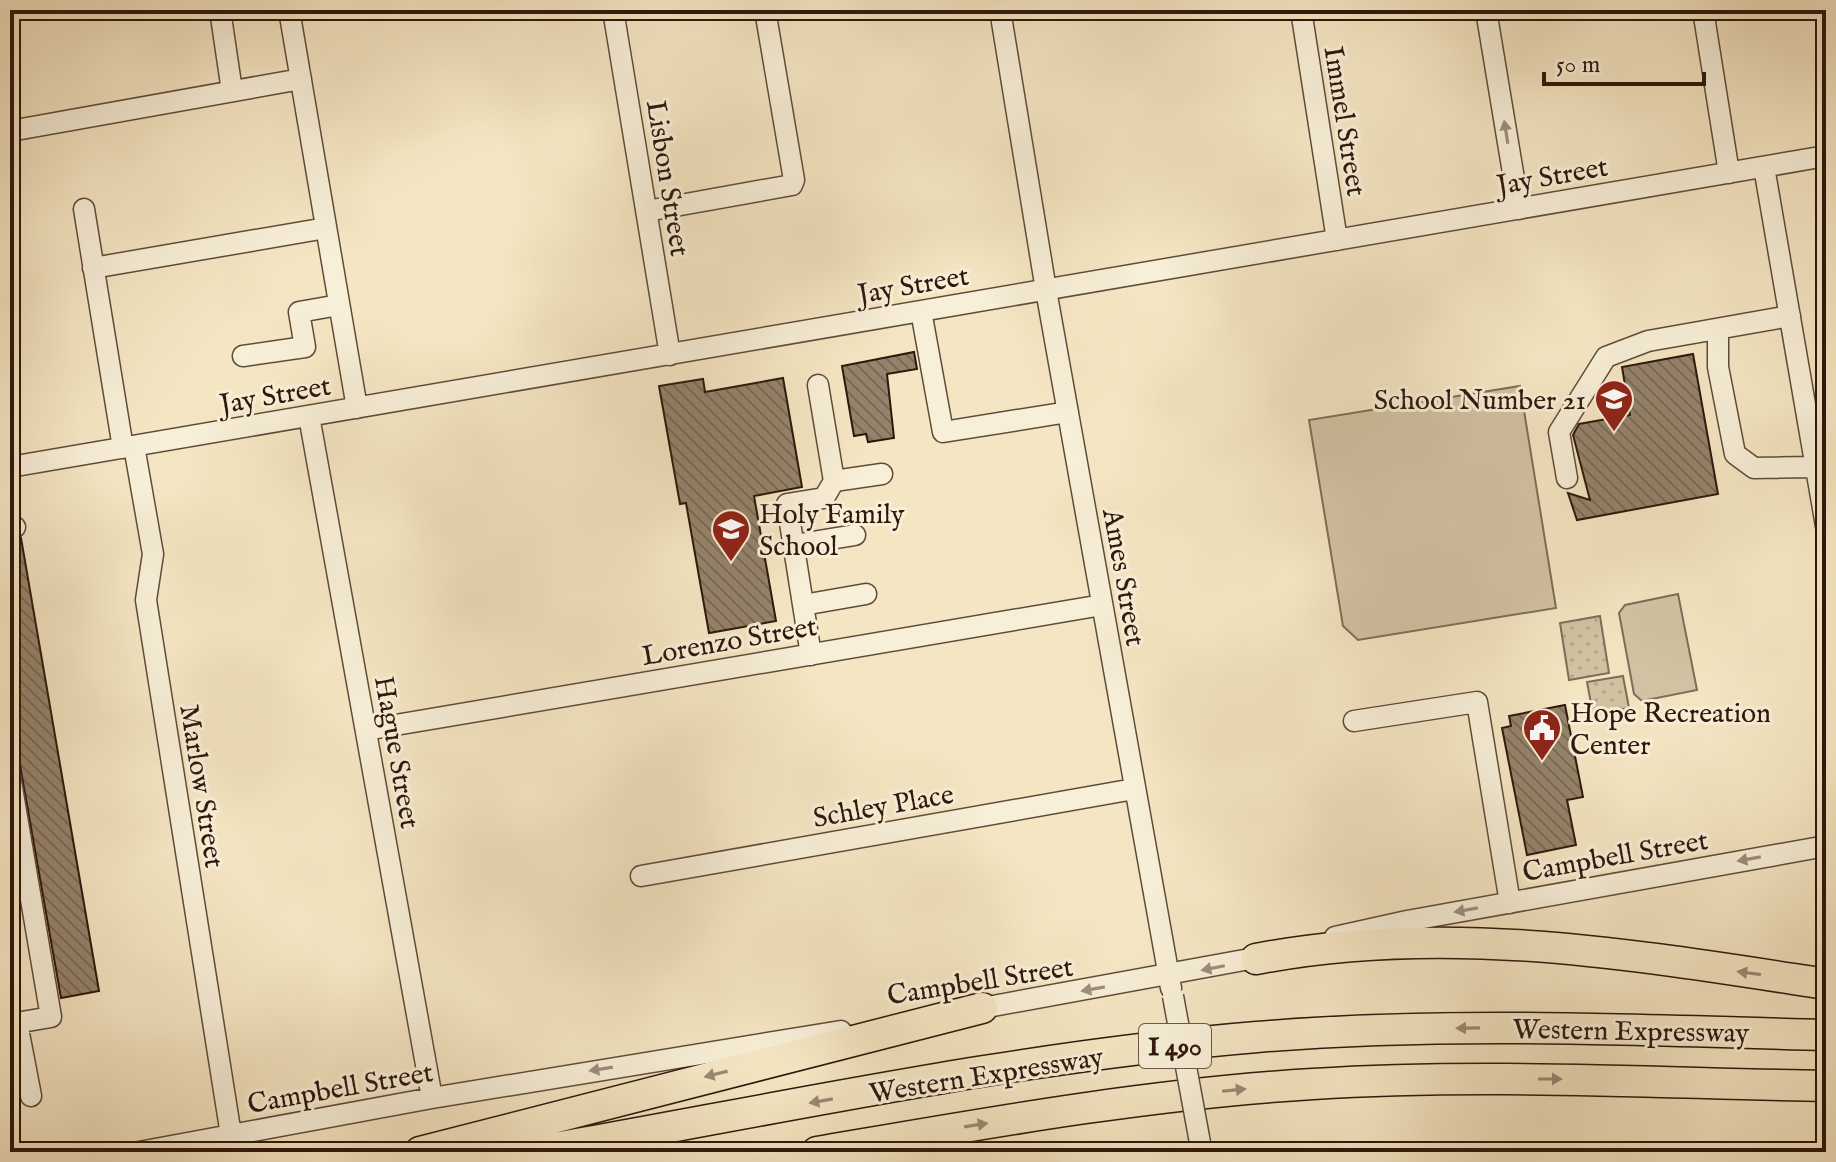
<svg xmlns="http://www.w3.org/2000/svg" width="1836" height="1162" font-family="'IM FELL English',serif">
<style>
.park{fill:url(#park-dots);stroke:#806d58;stroke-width:2}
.pitch{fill:#d3c3a4;stroke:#806d58;stroke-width:2}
.building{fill:url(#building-back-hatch);stroke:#2e170c;stroke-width:2}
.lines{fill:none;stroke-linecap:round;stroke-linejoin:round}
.minor-casing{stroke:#604b3a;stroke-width:23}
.highway-casing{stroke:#2e170c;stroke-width:33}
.minor{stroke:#f8efd8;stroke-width:20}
.highway{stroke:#f5e6c3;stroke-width:30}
.minor-bridge-casing{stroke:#604b3a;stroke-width:23;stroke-linecap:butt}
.minor-bridge{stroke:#f8efd8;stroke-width:20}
.oneway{fill:#9d8e7c}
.oneway2{fill:#9b8971}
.labels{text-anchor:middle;stroke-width:6;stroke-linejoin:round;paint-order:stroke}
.shield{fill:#f8efd8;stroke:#6b5849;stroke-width:2}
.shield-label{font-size:26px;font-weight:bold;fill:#2e170c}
.street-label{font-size:28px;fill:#2e170c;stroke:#f8efd8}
.poi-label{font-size:28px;fill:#2e170c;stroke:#f8efd8;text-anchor:start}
</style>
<defs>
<pattern id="park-dots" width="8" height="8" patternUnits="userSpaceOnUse" patternTransform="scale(2)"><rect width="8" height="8" fill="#d3c3a4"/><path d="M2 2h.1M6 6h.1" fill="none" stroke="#b5a78c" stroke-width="1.8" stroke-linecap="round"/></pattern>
<pattern id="building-back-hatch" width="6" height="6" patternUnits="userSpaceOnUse" patternTransform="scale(2)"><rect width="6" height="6" fill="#95836b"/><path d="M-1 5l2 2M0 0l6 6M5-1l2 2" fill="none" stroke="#7a6a56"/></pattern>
</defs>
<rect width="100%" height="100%" fill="#f5e6c3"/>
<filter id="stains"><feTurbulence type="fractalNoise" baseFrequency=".0025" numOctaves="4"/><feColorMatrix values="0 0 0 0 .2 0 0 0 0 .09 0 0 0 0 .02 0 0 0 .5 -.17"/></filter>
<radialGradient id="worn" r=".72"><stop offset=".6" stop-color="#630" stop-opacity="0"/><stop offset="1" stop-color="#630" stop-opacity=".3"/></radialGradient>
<path class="park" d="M1600 616 1609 673 1569 680 1560 623Z
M1623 676 1629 708 1593 714 1587 682Z"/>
<path class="pitch" d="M1520 386 1556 608 1358 640 1343 626 1309 420Z
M1678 594 1697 690 1642 701 1634 694 1619 613 1625 605Z"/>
<path class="building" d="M914 352 917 369 887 374 894 438 868 442 866 434 854 436 842 366Z
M1693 354 1718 494 1577 520 1568 493 1590 500 1573 435 1579 424 1630 415 1622 367Z
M783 378 802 487 754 496 776 621 709 633 686 503 680 504 659 386 703 379 705 392Z
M21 538 99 991 61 998 10 708V541Z
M1565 705 1583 797 1567 800 1576 845 1527 855 1502 728 1511 726 1509 716Z"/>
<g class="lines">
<g class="minor-casing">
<path id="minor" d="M220 10 232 91
M289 10 357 408
M613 10 670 355
M1000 10 1046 290 1171 988
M1301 10 1337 240
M1486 10 1519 209
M1703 10 1729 173
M10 131 301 79
M1764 167 1826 526
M84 209 123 448
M647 211 792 185 794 180 765 10
M93 268 326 228
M921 311 943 432 1068 412
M1718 331V367L1735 454 1754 468 1816 467
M243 356 305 347 299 312 339 305
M309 416 432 1098
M134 446 153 554 146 600 231 1135
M10 467 1826 156
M1567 478 1559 432 1606 357 1648 341 1790 316
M834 481 882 474
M10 528 15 527
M794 545 855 535
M803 605 866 594
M811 655 787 504 824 498 834 481 818 385
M1354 721 1477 702 1510 903
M366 730 1102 605
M10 776 51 1017 10 1024
M641 876 1134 789
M1335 937 1407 921 1826 846
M971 1010 1266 956
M17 1023 31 1096
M139 1152 432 1098 841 1031"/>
</g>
<g class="highway-casing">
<path id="highway" d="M1256 959C1447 922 1636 955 1826 984
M420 1152 982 1008
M533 1152C773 1110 1014 1057 1257 1037 1446 1021 1636 1030 1826 1035
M817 1152C981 1124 1146 1094 1313 1084 1484 1073 1655 1083 1826 1086"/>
</g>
<use href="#minor" class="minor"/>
<use href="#highway" class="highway"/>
<g class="minor-bridge-casing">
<path id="minor-bridge" d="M1173 996 1201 1148"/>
</g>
<use href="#minor-bridge" class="minor-bridge"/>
</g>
<defs><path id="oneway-solid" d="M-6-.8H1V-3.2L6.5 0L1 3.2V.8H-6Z" transform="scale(2)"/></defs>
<g class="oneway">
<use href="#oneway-solid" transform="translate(1506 132) rotate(-99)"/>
<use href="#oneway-solid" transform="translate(1749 859) rotate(170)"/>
<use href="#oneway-solid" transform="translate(1466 910) rotate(170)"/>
<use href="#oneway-solid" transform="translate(1213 968) rotate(169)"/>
<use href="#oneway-solid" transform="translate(1093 989) rotate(170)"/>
<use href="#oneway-solid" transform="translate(601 1069) rotate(171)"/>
</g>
<g class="oneway2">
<use href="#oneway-solid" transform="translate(1749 973) rotate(-172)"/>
<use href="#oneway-solid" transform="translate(1468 1028) rotate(179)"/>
<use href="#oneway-solid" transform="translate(716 1074) rotate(166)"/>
<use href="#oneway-solid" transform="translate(1550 1079)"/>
<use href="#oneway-solid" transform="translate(1234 1090) rotate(-6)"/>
<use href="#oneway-solid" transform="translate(821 1101) rotate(170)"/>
<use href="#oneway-solid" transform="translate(976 1125) rotate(-9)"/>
</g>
<defs>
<g id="school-pin" transform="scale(2)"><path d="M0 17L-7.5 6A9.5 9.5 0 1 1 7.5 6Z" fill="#8f2418" stroke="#f8efd8"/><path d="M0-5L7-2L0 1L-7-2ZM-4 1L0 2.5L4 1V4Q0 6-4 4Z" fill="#fff"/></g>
<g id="civic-pin" transform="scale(2)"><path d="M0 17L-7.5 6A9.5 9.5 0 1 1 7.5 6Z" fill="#8f2418" stroke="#f8efd8"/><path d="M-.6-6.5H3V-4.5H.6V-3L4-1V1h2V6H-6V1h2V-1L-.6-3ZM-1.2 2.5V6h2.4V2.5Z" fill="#fff"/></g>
</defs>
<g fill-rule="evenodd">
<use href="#school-pin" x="1614" y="399"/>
<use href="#school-pin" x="731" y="529"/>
<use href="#civic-pin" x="1542" y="728"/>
</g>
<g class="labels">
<rect class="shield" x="1139" y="1024" width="72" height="44" rx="6"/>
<g class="shield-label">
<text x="1175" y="1055">I 490</text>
</g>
<g class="street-label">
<text transform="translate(1346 121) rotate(81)" y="10">Immel Street</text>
<text transform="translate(1552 175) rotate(-10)" y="10">Jay Street</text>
<text transform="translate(669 178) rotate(81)" y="10">Lisbon Street</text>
<text transform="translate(913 284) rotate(-10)" y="10">Jay Street</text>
<text transform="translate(275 394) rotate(-10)" y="10">Jay Street</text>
<text transform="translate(1125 577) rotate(80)" y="10">Ames Street</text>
<text transform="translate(729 640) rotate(-10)" y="10">Lorenzo Street</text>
<text transform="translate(398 752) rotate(80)" y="10">Hague Street</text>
<text transform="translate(203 786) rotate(81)" y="10">Marlow Street</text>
<text transform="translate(883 805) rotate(-10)" y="10">Schley Place</text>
<text transform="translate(1615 855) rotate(-10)" y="10">Campbell Street</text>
<text transform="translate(980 980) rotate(-9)" y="10">Campbell Street</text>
<text transform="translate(1631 1030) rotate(1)" y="10">Western Expressway</text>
<text transform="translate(986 1074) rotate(-9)" y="10">Western Expressway</text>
<text transform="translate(340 1087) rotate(-10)" y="10">Campbell Street</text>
</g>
<g class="poi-label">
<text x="1586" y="409" text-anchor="end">School Number 21</text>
<text x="759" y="523">Holy Family<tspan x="759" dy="32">School</tspan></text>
<text x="1570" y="722">Hope Recreation<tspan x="1570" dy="32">Center</tspan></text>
</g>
</g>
<rect width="1836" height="1162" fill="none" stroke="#f5e6c3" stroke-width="40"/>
<rect x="12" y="12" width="1812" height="1138" fill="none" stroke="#2e170c" stroke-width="4"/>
<rect x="20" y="20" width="1796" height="1122" fill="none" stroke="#2e170c" stroke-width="2"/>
<path d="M1544 72v12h160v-12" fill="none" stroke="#2e170c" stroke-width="4"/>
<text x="1556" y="72" font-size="24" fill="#2e170c" stroke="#f8efd8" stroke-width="6" paint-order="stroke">50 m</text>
<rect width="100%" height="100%" filter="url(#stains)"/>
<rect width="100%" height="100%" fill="url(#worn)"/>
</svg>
